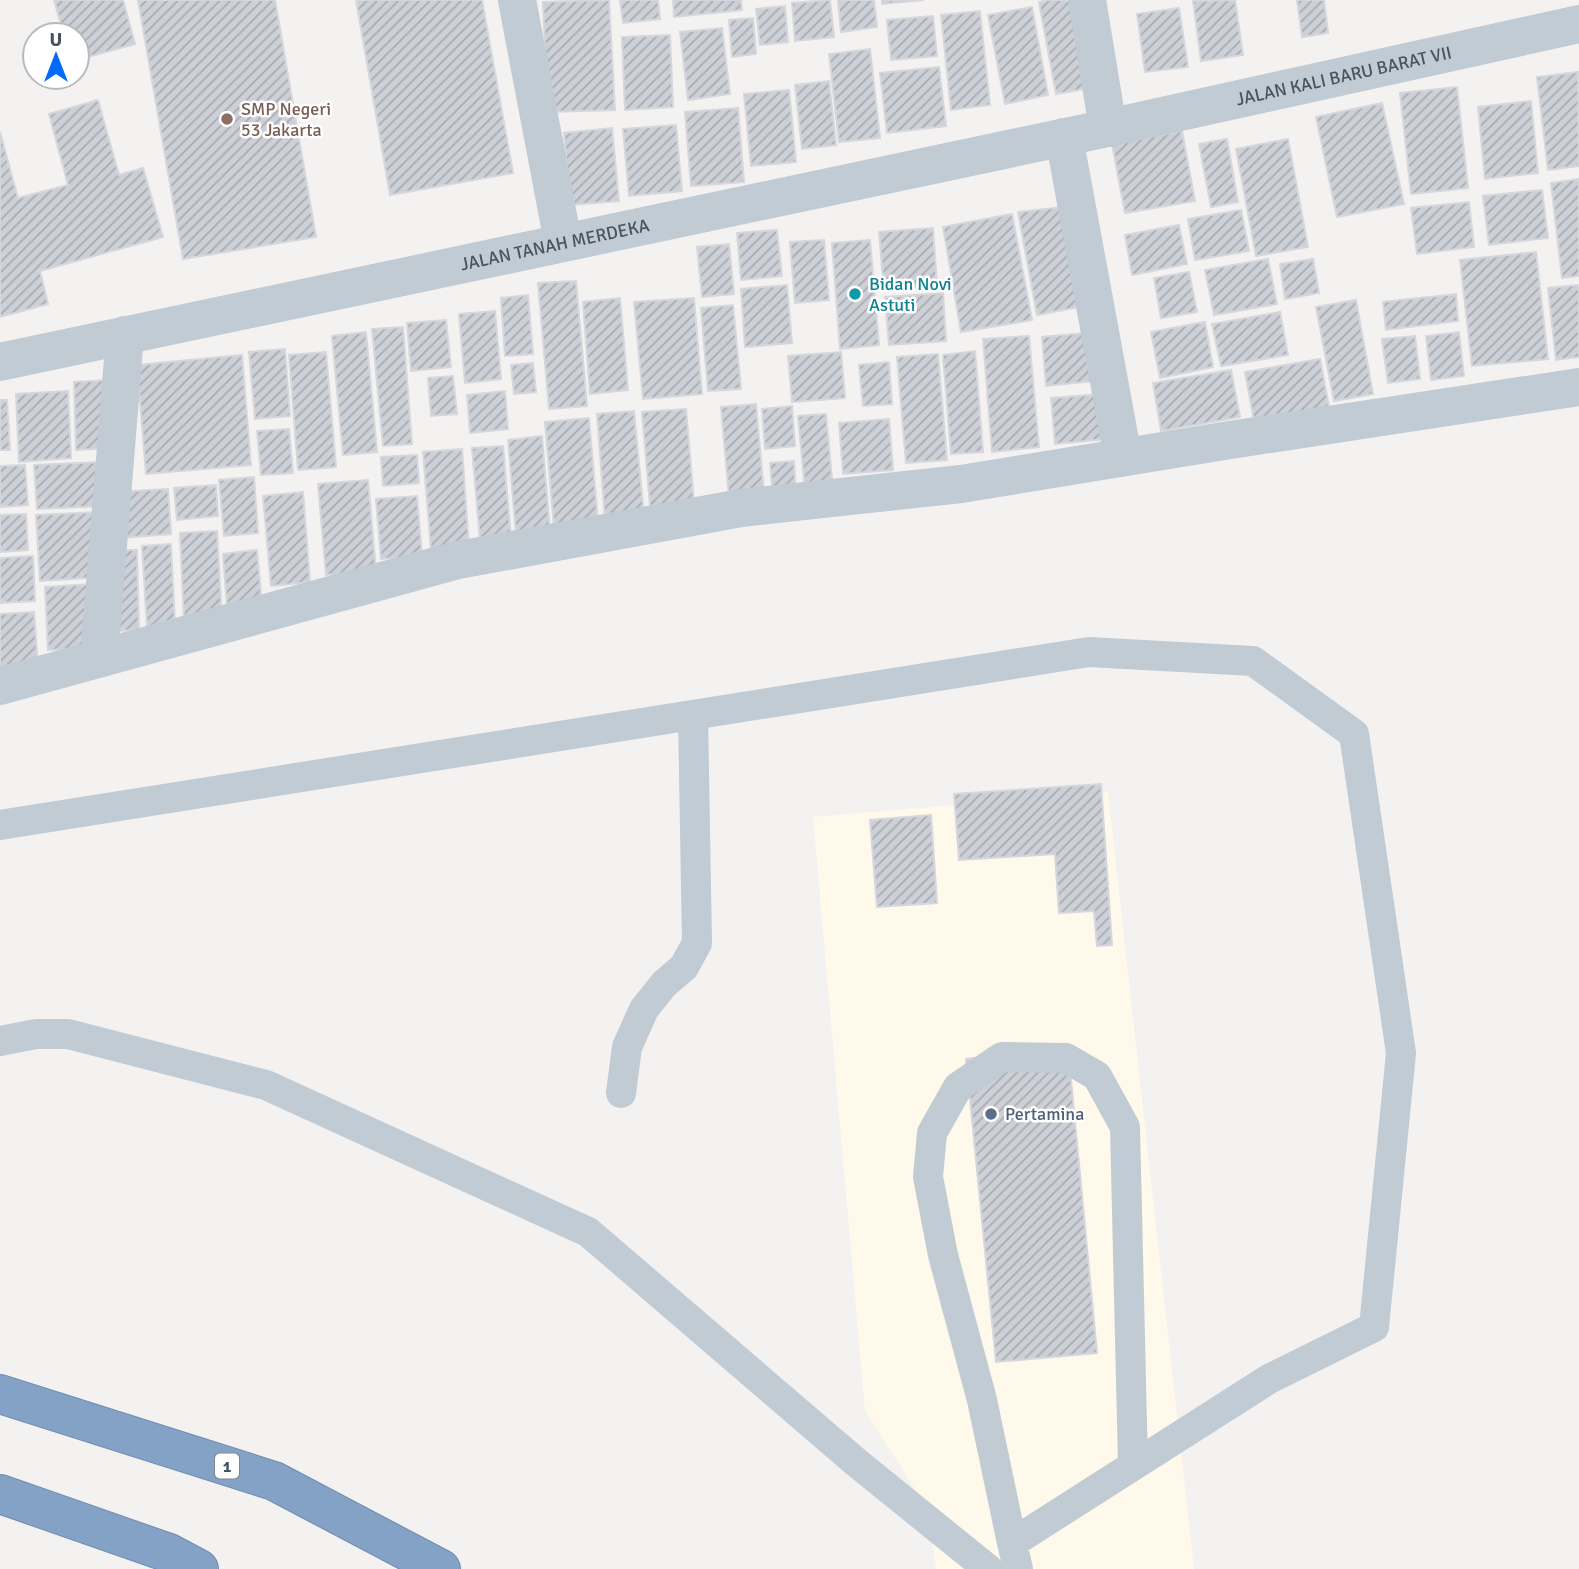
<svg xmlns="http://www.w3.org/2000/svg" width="1579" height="1569" font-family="Signika,sans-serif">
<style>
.commercial{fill:#fef9eb}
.building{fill:url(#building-hatch);stroke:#d5d7dd;stroke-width:2}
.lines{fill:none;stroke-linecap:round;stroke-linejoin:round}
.motorway-casing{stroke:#6f8db1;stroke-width:40}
.service{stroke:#c1cbd4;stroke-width:30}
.minor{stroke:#c1cbd4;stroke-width:38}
.motorway{stroke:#84a2c5;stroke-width:38}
.education-dot{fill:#8d6e63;stroke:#fff;stroke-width:2.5}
.culture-dot{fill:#0f9aa8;stroke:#fff;stroke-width:2.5}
.service-dot{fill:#5c6f8a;stroke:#fff;stroke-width:2.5}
.labels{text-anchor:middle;stroke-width:5;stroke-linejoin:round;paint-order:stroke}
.shield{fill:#fff;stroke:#7e8791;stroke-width:2}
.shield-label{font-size:16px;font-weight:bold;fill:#465462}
.street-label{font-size:18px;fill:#465462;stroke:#fff}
.education-label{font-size:18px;fill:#785e54;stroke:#fff;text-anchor:start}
.culture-label{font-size:18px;fill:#0d838f;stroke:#fff;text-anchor:start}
.service-label{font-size:18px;fill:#4e5e75;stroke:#fff;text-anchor:start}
</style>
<defs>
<pattern id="building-hatch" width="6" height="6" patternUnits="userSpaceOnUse" patternTransform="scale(1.75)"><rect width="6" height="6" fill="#cdd0d7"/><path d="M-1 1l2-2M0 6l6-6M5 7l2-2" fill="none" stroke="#a8abb2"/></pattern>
</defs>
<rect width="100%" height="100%" fill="#f4f1f1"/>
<path class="commercial" d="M1108 792 1194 1569H936L929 1511 865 1411 813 817Z"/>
<path class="building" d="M54 0H123L135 44 77 60V35H64Z
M138 0H275L316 237 183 259Z
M356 0H482L513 173 390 195Z
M609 0 615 110 548 112 543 2Z
M620 0H658L660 19 623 23Z
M673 0H741L742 10 674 17Z
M830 0 834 37 795 41 792 3Z
M838 0H874L877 27 841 32Z
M882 0H924L882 4Z
M1049 0H1073L1090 88 1056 94 1039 2Z
M1235 0 1243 55 1201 61 1193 1Z
M1297 0H1324L1328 33 1302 37Z
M785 6 788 42 760 45 756 9Z
M1032 7 1048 95 1005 104 988 15Z
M1179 8 1188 67 1145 72 1137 14Z
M980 11 990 105 951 110 941 15Z
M933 16 937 56 891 60 887 20Z
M753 18 756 54 732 57 729 20Z
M722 28 730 94 688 100 680 32Z
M670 35 673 107 625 110 622 37Z
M870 49 880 138 839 142 829 54Z
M939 67 946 126 887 133 880 73Z
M1578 72 1579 166 1548 170 1537 77Z
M829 81 836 145 802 149 795 85Z
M1457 87 1468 188 1411 194 1400 93Z
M789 90 796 162 751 166 744 94Z
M98 100 119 175 143 168 163 237 40 271 48 304 0 317V132L18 198 68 185 49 114Z
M1531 101 1538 173 1485 179 1478 107Z
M1382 103 1404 204 1337 217 1316 117Z
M738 108 744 182 691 186 685 112Z
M676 125 682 191 629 196 623 129Z
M612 128 619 201 570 205 564 133Z
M1182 131 1195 201 1125 213 1112 144Z
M1227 139 1238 202 1211 207 1199 144Z
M1288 139 1308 247 1256 256 1236 149Z
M1579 179V276L1562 278 1551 183Z
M1542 190 1548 238 1489 245 1483 196Z
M1469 202 1474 247 1417 254 1411 208Z
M1071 206 1090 305 1037 315 1018 212Z
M1241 210 1249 251 1195 260 1188 219Z
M1012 214 1032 320 961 332 943 227Z
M1179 225 1187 264 1132 275 1125 235Z
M933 228 937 285 884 290 879 232Z
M777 230 782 276 741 280 737 233Z
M824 240 829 300 795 303 790 242Z
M870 240 879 345 840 349 832 243Z
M729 244 734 294 702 297 697 247Z
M1536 252 1548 359 1472 366 1460 260Z
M1268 259 1277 304 1214 315 1205 270Z
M1313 259 1319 293 1285 299 1280 264Z
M1189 272 1197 312 1161 318 1154 278Z
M576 281 587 406 549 409 538 283Z
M787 285 792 343 745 347 741 289Z
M1579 285V357L1556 360 1548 288Z
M943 293 946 341 889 345 885 297Z
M1456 294 1458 321 1386 330 1383 302Z
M528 295 533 354 505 356 501 298Z
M620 298 628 390 590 394 583 302Z
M694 298 702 394 643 399 634 302Z
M1356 300 1373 394 1334 401 1316 307Z
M733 305 741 389 708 391 701 308Z
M495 311 501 379 465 383 459 314Z
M1280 312 1288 355 1221 366 1212 324Z
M446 320 451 367 411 371 407 323Z
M1205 322 1213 367 1160 378 1151 332Z
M403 327 412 444 383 446 372 329Z
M366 332 377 452 343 455 332 336Z
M1097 332 1104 380 1046 386 1042 337Z
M1459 332 1464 376 1431 380 1426 336Z
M1029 336 1039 447 992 452 983 339Z
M1415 336 1420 379 1388 383 1382 339Z
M285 349 290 416 255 419 249 352Z
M975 351 983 452 951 454 943 355Z
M326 352 336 467 298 470 289 355Z
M841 352 845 398 792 402 788 356Z
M938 354 947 460 906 463 897 357Z
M242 355 251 465 146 474 137 365Z
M1320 359 1329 407 1254 421 1245 372Z
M889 362 892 404 863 406 859 365Z
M533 363 536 392 514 394 511 365Z
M1231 370 1240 417 1161 431 1153 383Z
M453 376 457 414 431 416 428 378Z
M109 380 112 448 76 450 74 382Z
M68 391 71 458 19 462 16 394Z
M505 391 508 429 470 433 467 395Z
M1102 394 1106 439 1055 444 1051 398Z
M0 400H7L10 450H0Z
M756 404 764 494 729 497 721 407Z
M792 406 795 446 765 449 762 409Z
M686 409 694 502 650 506 642 412Z
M634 411 644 516 605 520 597 414Z
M826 414 833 489 805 491 798 416Z
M589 418 598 523 554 527 545 422Z
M889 419 893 470 843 474 839 423Z
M289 429 293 473 261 475 257 431Z
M542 436 550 532 516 535 508 440Z
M503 446 511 538 480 541 472 448Z
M462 449 469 547 431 550 423 452Z
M417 455 419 483 383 486 381 457Z
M794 461 796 497 773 499 770 463Z
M102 462 104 506 37 509 34 465Z
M25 465 28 505 0 507V466Z
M254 477 258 533 224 536 219 480Z
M368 480 376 571 326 575 318 484Z
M216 485 218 516 177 520 174 488Z
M168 489 171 534 120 538 115 492Z
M303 492 310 582 271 586 263 496Z
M417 496 422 556 381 559 376 499Z
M98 512 103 577 40 581 36 515Z
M26 514 28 550 0 552V515Z
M217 531 222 619 184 621 180 533Z
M171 544 175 625 147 627 142 546Z
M111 550H137L139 630 113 631Z
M257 550 262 605 227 607 223 554Z
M33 556 35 601 0 603V558Z
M92 584 96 648 48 650 45 587Z
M34 612 38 667 0 670V614Z
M1101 784 1112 945 1097 946 1094 911 1059 913 1055 854 959 860 954 794Z
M931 815 937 903 877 907 870 820Z
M1068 1048 1097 1353 996 1362 966 1059Z"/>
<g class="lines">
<g class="motorway-casing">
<path id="motorway" d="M0 1394 274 1481 441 1569
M0 1494 169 1553 199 1569"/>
</g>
<path class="service" d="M0 825 1089 652 1253 661 1354 734 1401 1053 1374 1327 1269 1379 1012 1543 1018 1569
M0 1041 36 1034H68L266 1085 588 1232 857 1463 988 1569
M621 1093 627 1047 644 1009 664 984 684 967 697 943 693 715
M1012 1543 982 1400 943 1255 928 1177 932 1133 958 1087 1002 1057 1066 1058 1097 1076 1125 1127 1133 1465"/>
<g class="minor">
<path d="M517 0 563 242"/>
<path d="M1087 0 1108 128"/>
<path d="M1064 137 1123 457"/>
<path id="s1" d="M0 362 1108 128 1579 24"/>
<path d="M99 658 125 335"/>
<path d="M0 686 458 560 741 508 961 484 1230 440 1579 387"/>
</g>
<use href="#motorway" class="motorway"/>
</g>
<circle class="education-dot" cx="227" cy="119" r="7"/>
<circle class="culture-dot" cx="855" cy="294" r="7"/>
<circle class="service-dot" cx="991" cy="1114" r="7"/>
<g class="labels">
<rect class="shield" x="215" y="1453.5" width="24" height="25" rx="5"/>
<g class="shield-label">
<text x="227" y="1472">1</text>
</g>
<g class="street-label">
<text dy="6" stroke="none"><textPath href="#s1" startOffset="1374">JALAN KALI BARU BARAT VII</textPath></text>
<text dy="6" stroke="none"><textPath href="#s1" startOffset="567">JALAN TANAH MERDEKA</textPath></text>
</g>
<g class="education-label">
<text x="241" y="115">SMP Negeri<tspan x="241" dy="21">53 Jakarta</tspan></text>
</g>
<g class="culture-label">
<text x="869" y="290">Bidan Novi<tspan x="869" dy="21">Astuti</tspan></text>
</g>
<g class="service-label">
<text x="1005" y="1120">Pertamina</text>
</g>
</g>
<g transform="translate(56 56)"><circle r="33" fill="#ffffff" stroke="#b5bbc0" stroke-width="2"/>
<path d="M0-5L12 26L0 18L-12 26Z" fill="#036bfc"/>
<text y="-10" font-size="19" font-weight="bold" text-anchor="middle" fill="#465462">U</text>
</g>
</svg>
